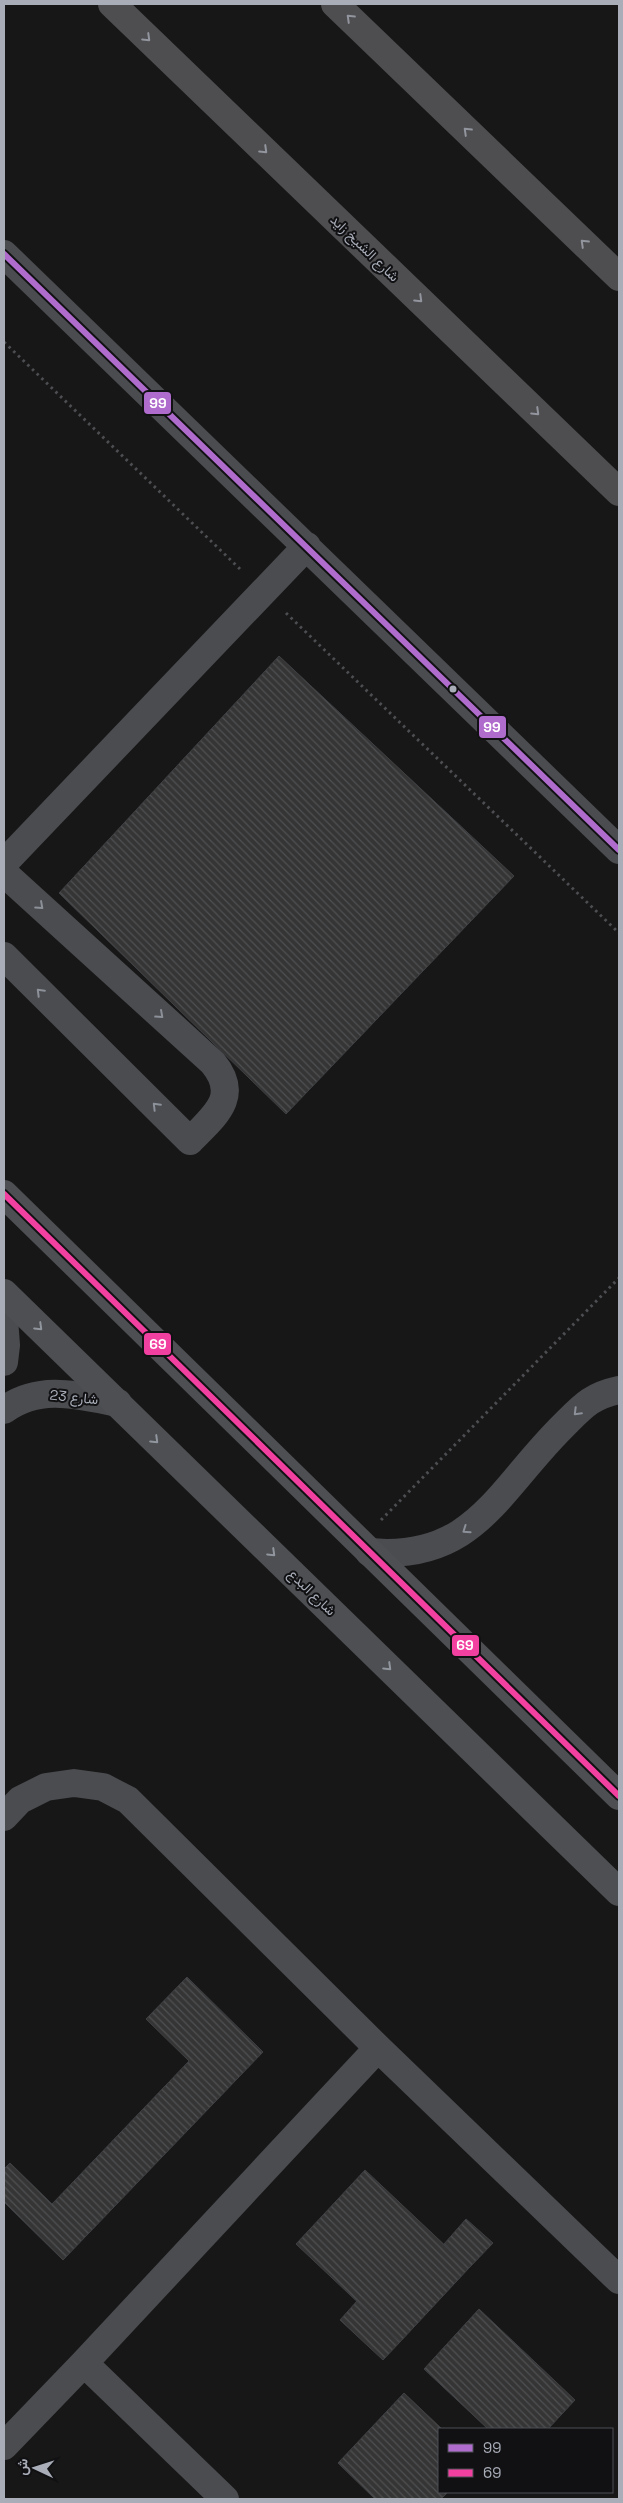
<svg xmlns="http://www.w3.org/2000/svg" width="623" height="2503" font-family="'Space Grotesk',Vazirmatn,sans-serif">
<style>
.building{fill:url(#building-back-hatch);stroke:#3f4043}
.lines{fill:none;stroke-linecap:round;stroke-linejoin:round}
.path{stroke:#4d4e52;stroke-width:3;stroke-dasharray:2.5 4;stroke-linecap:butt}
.minor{stroke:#4b4c50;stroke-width:28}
.major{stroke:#4d4f52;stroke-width:28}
.highway{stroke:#4e4e51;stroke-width:28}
.bus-1-casing{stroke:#111113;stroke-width:10}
.bus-2-casing{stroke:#111113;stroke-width:10}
.bus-1{stroke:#b06ccc;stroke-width:6}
.bus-2{stroke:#f240a1;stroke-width:6}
.oneway{stroke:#92959e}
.oneway2{stroke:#8c9099}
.oneway3{stroke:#91969e}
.bus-dot{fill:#a8adb8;stroke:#111113;stroke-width:2}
.labels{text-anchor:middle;stroke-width:4;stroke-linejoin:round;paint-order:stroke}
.street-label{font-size:14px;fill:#a8adb8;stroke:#111113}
.line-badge{stroke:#111113;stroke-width:2}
.badge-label{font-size:14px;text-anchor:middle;font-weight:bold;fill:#fff}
</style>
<defs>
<pattern id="building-back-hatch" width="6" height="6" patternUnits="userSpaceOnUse" patternTransform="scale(1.25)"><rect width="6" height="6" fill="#353536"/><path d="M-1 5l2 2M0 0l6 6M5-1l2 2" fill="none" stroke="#4f5051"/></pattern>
</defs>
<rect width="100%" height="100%" fill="#171717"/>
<path class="building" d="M279 656 514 876 286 1114 59 893Z
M187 1977 263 2052 63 2260 4 2202V2169L10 2163 52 2204 189 2061 146 2019Z
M365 2170 469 2268 400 2342 296 2244Z
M466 2219 493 2243 469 2268 444 2244Z
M357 2301 400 2342 383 2360 340 2320Z
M479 2309 575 2400 548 2429H488L424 2369Z
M404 2393 442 2429H439V2492H448L441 2499H375L338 2463Z"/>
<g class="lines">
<path class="path" d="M4 342 240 569
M286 613 619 933
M381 1520 619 1278"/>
<path class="minor" d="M4 254 619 850
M4 863 307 546
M4 873 213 1063C241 1097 214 1116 190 1141L4 956
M4 1319 6 1345 4 1362
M4 1410C39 1384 78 1395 118 1403
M369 1552C474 1562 498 1490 563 1426 583 1406 591 1396 619 1390
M4 1817 20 1800 46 1787 74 1783 103 1787 128 1800 378 2048 619 2280
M84 2363 225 2499
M4 2446 84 2363 378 2048"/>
<path class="major" d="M4 1194 619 1796
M4 1293 619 1892"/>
<path class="highway" d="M112 4 619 492
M335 4 619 277"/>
<g class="bus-1-casing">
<path id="bus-1" d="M4 254 619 850"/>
</g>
<g class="bus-2-casing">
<path id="bus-2" d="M4 1194 619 1796"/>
</g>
<use href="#bus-1" class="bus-1"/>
<use href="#bus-2" class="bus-2"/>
</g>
<defs><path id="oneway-chevron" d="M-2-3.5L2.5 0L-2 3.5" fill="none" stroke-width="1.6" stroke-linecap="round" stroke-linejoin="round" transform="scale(1.25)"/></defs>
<g class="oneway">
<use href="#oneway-chevron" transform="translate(350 18) rotate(-136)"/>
<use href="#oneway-chevron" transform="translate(147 38) rotate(44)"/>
<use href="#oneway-chevron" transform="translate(467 131) rotate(-136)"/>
<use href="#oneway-chevron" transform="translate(264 150) rotate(44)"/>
<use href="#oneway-chevron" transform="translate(584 243) rotate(-136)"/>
<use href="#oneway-chevron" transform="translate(419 299) rotate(44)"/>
<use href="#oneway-chevron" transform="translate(536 412) rotate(44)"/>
</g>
<g class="oneway2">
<use href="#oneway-chevron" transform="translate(40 906) rotate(42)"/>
<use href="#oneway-chevron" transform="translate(40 992) rotate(-135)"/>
<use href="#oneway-chevron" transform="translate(160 1015) rotate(42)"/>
<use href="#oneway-chevron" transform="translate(156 1106) rotate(-135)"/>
<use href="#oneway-chevron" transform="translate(577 1412) rotate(135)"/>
<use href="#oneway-chevron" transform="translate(466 1530) rotate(145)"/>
</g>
<g class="oneway3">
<use href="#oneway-chevron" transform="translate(39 1327) rotate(44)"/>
<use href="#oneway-chevron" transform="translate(155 1440) rotate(44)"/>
<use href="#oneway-chevron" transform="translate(272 1553) rotate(44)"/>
<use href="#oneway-chevron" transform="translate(388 1667) rotate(44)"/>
</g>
<circle class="bus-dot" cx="453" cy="689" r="4.5"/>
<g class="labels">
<g class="street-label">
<text transform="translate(365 248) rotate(44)" y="5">شارع الشيخ زايد</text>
<text transform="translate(74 1397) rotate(6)" y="5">شارع 23</text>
<text transform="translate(312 1592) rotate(44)" y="5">شارع البدع</text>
</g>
</g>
<g class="line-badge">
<rect x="143" y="391" width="29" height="24" rx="5" fill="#b06ccc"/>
<rect x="478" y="715" width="29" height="24" rx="5" fill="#b06ccc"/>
<rect x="143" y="1332" width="29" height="24" rx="5" fill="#f240a1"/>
<rect x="451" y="1634" width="29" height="23" rx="5" fill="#f240a1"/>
</g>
<g class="badge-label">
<text x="158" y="408">99</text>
<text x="492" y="732">99</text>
<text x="158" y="1349">69</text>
<text x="465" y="1650">69</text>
</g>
<rect width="623" height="2503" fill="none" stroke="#a8adb8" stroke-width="10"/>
<rect x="438" y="2428" width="175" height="65" fill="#111113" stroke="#4d4f55"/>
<rect x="448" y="2444" width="25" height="8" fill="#b06ccc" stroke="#4d4f55"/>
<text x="483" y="2453" font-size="15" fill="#a8adb8">99</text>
<rect x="448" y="2469" width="25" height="8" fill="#f240a1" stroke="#4d4f55"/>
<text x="483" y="2478" font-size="15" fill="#a8adb8">69</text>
<g transform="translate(35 2468) rotate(274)" stroke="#111113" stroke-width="4" paint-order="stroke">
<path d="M0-4L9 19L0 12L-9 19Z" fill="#a8adb8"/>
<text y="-8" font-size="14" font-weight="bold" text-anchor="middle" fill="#a8adb8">ش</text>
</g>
</svg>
